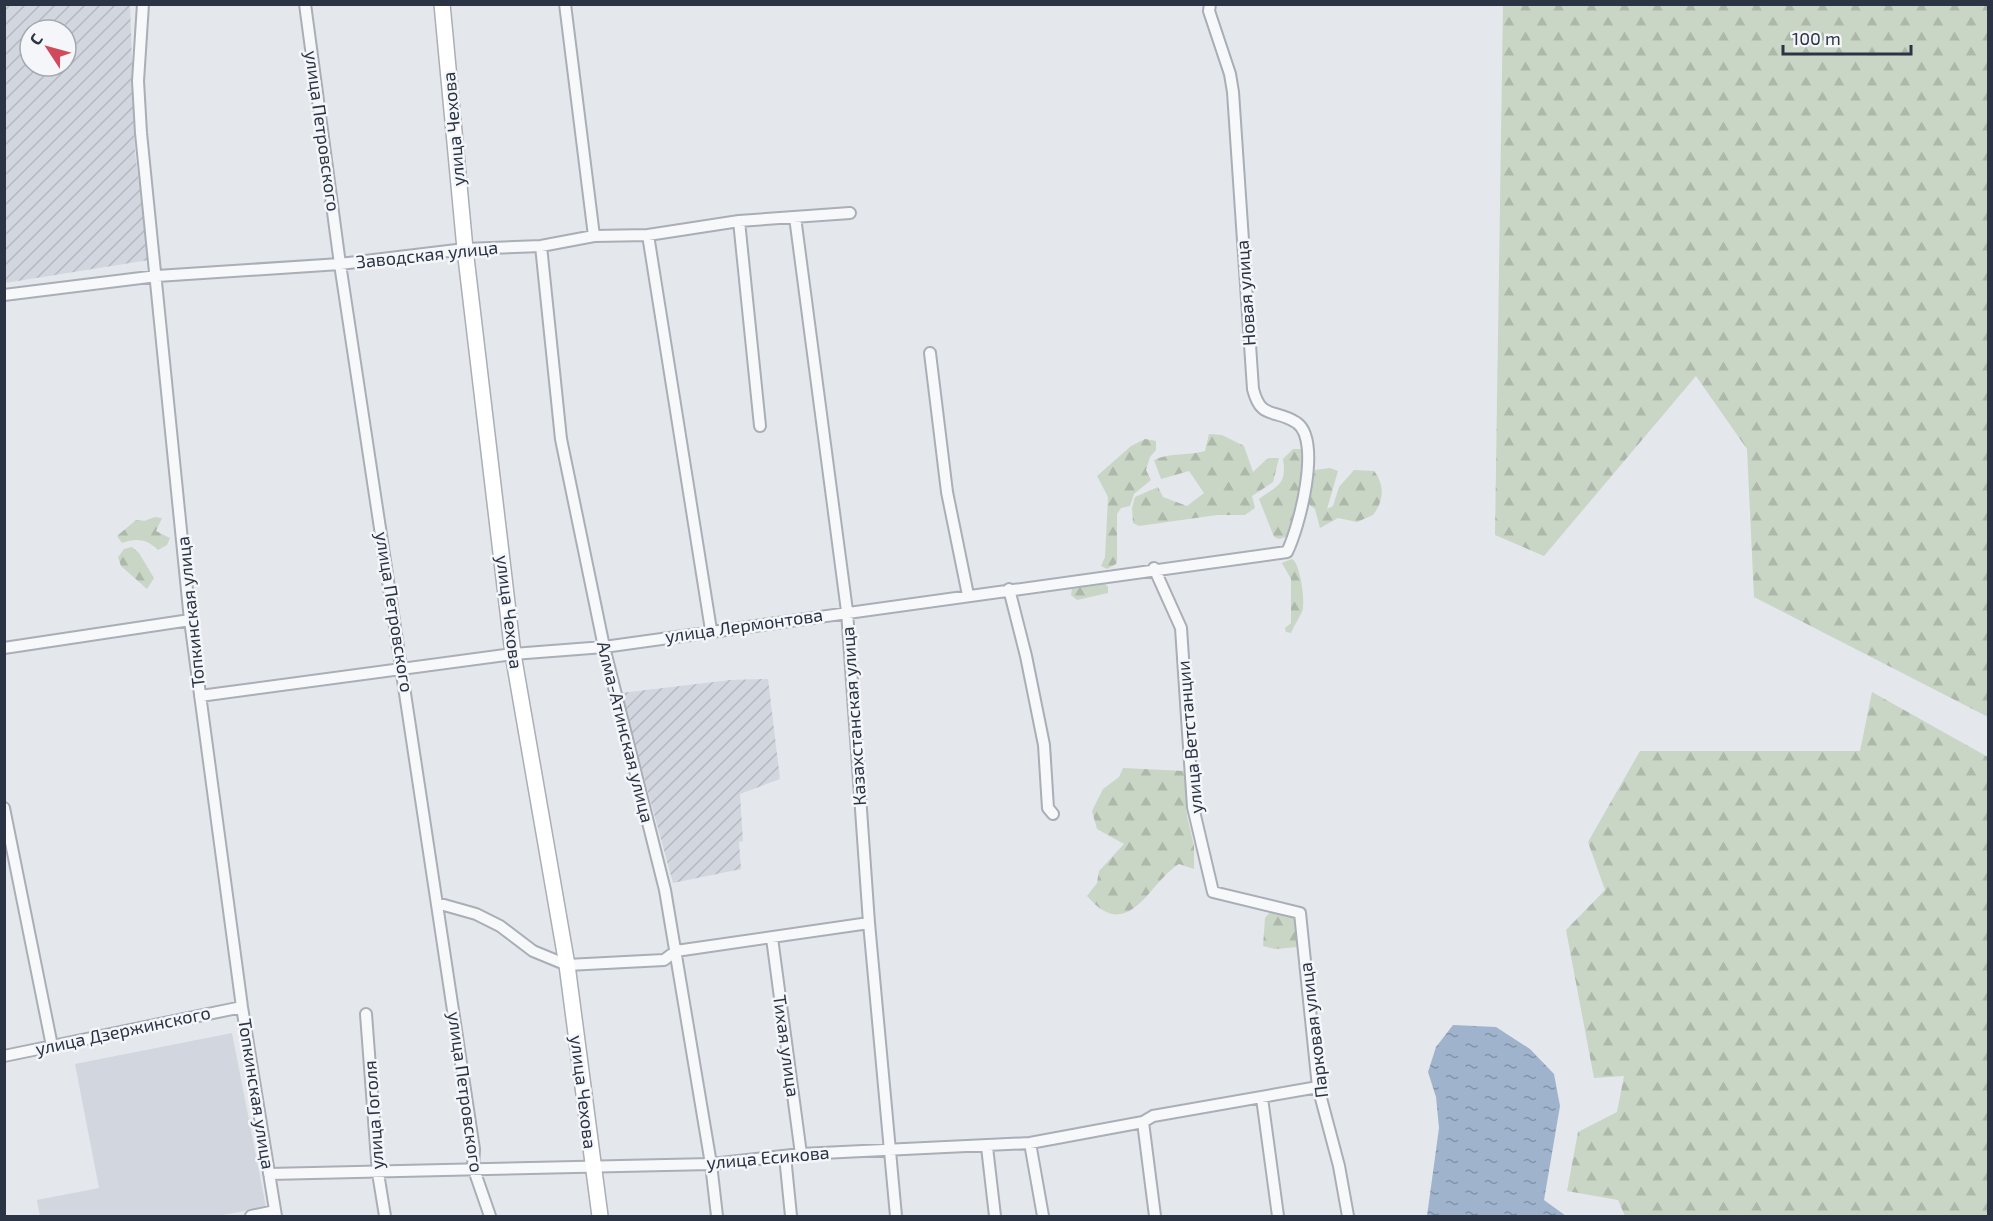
<svg xmlns="http://www.w3.org/2000/svg" width="1993" height="1221" font-family="'Exo 2',sans-serif">
<style>
.built{fill:#d2d6de}
.industrial{fill:url(#industrial-furrows);fill-rule:evenodd}
.forest{fill:url(#forest-firs)}
.water{fill:url(#water-ripples)}
.lines{fill:none;stroke-linecap:round;stroke-linejoin:round}
.street-casing{stroke:#a9aeb7;stroke-width:14}
.secondary-casing{stroke:#a9aeb7;stroke-width:18}
.street{stroke:#f7f8fa;stroke-width:10}
.secondary{stroke:#fff;stroke-width:15}
.labels{text-anchor:middle;stroke-width:5;stroke-linejoin:round;paint-order:stroke}
.street-label{font-size:18px;fill:#2b3445;stroke:#f4f6f9}
</style>
<defs>
<pattern id="industrial-furrows" width="10" height="10" patternUnits="userSpaceOnUse" patternTransform="scale(1.5)"><rect width="10" height="10" fill="#d2d6de"/><path d="M-1 1l2-2M0 10L10 0M9 11l2-2" fill="none" stroke="#b4b8c0"/></pattern>
<pattern id="forest-firs" width="22" height="20" patternUnits="userSpaceOnUse" patternTransform="scale(1.5)"><rect width="22" height="20" fill="#c9d6c5"/><path d="M5 1l3.5 6h-7zM16 11l3.5 6h-7z" fill="#adb8ab"/></pattern>
<pattern id="water-ripples" width="26" height="14" patternUnits="userSpaceOnUse" patternTransform="scale(1.5)"><rect width="26" height="14" fill="#9fb4cc"/><path d="M2 4q2-2 4 0t4 0M15 11q2-2 4 0t4 0" fill="none" stroke="#8293a7"/></pattern>
</defs>
<rect width="100%" height="100%" fill="#e4e7ec"/>
<path class="built" d="M232 1033 266 1207 217 1216H40L37 1200 99 1188 75 1064Z"/>
<path class="industrial" d="M5 5H130L135 152 149 260 5 283ZM30 30H66V66H30Z
M768 679 780 779 740 794 743 841 739 842 741 869 673 883 621 693 730 680Z"/>
<path class="forest" d="M1503 5H1988V717L1754 597 1747 449 1696 376 1544 556 1495 535Z
M1209 434 1222 435 1244 446 1253 472 1268 458H1279L1273 482 1252 496 1255 508 1245 515H1217L1139 526 1133 523 1132 508 1135 497 1158 487 1163 497 1187 506 1204 493 1189 471 1161 479 1154 460C1171 452 1187 456 1205 451Z
M1145 439 1156 441V450L1150 457 1146 470 1151 480 1134 494 1130 506 1121 508 1117 514V561L1116 564 1107 569 1101 566 1105 557 1108 497 1097 476 1131 446Z
M1293 449H1301C1304 477 1298 511 1286 537L1279 539 1274 537 1259 499C1278 485 1287 485 1283 459Z
M1330 468 1338 471 1327 509 1333 506 1339 487 1354 470 1374 471C1385 485 1384 501 1373 515L1357 522 1338 518 1320 528 1315 509 1307 503 1315 470Z
M155 517 162 518 156 531 170 538 167 545 158 550C147 539 136 538 122 543L117 536 136 520 144 521Z
M132 547 139 553 154 578 147 589 121 566 118 557 124 549Z
M1292 559C1300 562 1306 603 1302 612 1299 618 1294 626 1291 633L1286 632 1285 628 1291 623V579L1282 563Z
M1105 584 1108 587V593L1077 600 1071 595 1072 589Z
M1872 692 1988 757V1216H1625L1618 1200 1567 1191 1578 1132 1617 1112 1624 1076 1594 1078 1566 930 1605 890 1588 842 1640 751H1860Z
M1123 768 1184 771 1187 816 1194 846V869L1179 864C1148 883 1129 945 1087 896L1097 883 1099 871 1124 844 1097 829 1092 811 1103 789 1119 777Z
M1272 910 1285 912 1294 917 1298 947 1275 949 1263 946 1265 918Z"/>
<path class="water" d="M1453 1025 1496 1027 1530 1049 1554 1074 1560 1106 1544 1200 1566 1216H1427L1439 1128 1436 1097 1428 1072 1436 1047Z"/>
<g class="lines">
<g class="street-casing">
<path id="street" d="M143 4 138 81 141 133 190 620 242 1007 276 1216
M305 4 340 264 474 1149 473 1167 490 1216
M565 4 594 236
M795 217 847 611 869 923 896 1216
M739 221 760 426
M648 235 711 630
M541 246 561 439 604 647 665 890 711 1164 717 1216
M4 295 157 276 340 264 465 249 541 246 594 236 648 235 739 221 850 213
M930 353 947 492 968 595
M1154 568 1181 628 1193 807 1213 892 1300 913 1318 1087 1339 1166 1348 1216
M1009 589 1026 656 1044 745 1048 808 1053 814
M4 648 190 620
M200 696 513 654 604 647 1287 552C1299 528 1322 441 1297 423 1275 408 1261 421 1253 389L1233 92 1230 74 1209 11 1210 4
M4 808 52 1046
M437 903 476 914 500 926 533 951 567 965 664 960 676 951 869 923
M772 938 801 1154
M366 1014 378 1173 385 1216
M4 1056 242 1007
M1262 1098 1278 1216
M1143 1122 1155 1216
M1030 1143 1043 1216
M987 1147 995 1216
M785 1156 791 1216
M269 1174 711 1164 801 1154 1030 1143 1143 1122 1153 1116 1318 1087
M251 1216 275 1211"/>
</g>
<g class="secondary-casing">
<path id="secondary" d="M442 4 465 249 513 654 567 965 600 1216"/>
</g>
<use href="#street" class="street"/>
<use href="#secondary" class="secondary"/>
</g>
<g class="labels">
<g class="street-label">
<text transform="translate(454 129) rotate(-95)" y="6">улица Чехова</text>
<text transform="translate(322 131) rotate(82)" y="6">улица Петровского</text>
<text transform="translate(427 255) rotate(-6)" y="6">Заводская улица</text>
<text transform="translate(1246 293) rotate(-94)" y="6">Новая улица</text>
<text transform="translate(191 612) rotate(-96)" y="6">Топкинская улица</text>
<text transform="translate(394 612) rotate(81)" y="6">улица Петровского</text>
<text transform="translate(509 612) rotate(83)" y="6">улица Чехова</text>
<text transform="translate(744 626) rotate(-8)" y="6">улица Лермонтова</text>
<text transform="translate(854 716) rotate(-94)" y="6">Казахстанская улица</text>
<text transform="translate(625 732) rotate(76)" y="6">Алма-Атинская улица</text>
<text transform="translate(1190 737) rotate(-95)" y="6">улица Ветстанции</text>
<text transform="translate(1314 1030) rotate(-97)" y="6">Парковая улица</text>
<text transform="translate(123 1031) rotate(-12)" y="6">улица Дзержинского</text>
<text transform="translate(786 1046) rotate(82)" y="6">Тихая улица</text>
<text transform="translate(465 1092) rotate(82)" y="6">улица Петровского</text>
<text transform="translate(583 1092) rotate(83)" y="6">улица Чехова</text>
<text transform="translate(256 1094) rotate(81)" y="6">Топкинская улица</text>
<text transform="translate(374 1115) rotate(-94)" y="6">улица Гоголя</text>
<text transform="translate(768 1158) rotate(-5)" y="6">улица Есикова</text>
</g>
</g>
<rect width="1993" height="1221" fill="none" stroke="#2b3445" stroke-width="12"/>
<g transform="translate(48 48) rotate(306)"><circle r="28" fill="#f4f6f9" stroke="#a4a8b1" stroke-width="1.5"/>
<path d="M0-4.5L10 22L0 15L-10 22Z" fill="#d1495b"/>
<text y="-9" font-size="16" font-weight="bold" text-anchor="middle" fill="#2b3445">С</text>
</g>
<path d="M1783 45v9h128v-9" fill="none" stroke="#2b3445" stroke-width="3"/>
<text x="1792" y="45" font-size="18" fill="#2b3445" stroke="#f4f6f9" stroke-width="4.5" paint-order="stroke">100 m</text>
</svg>
